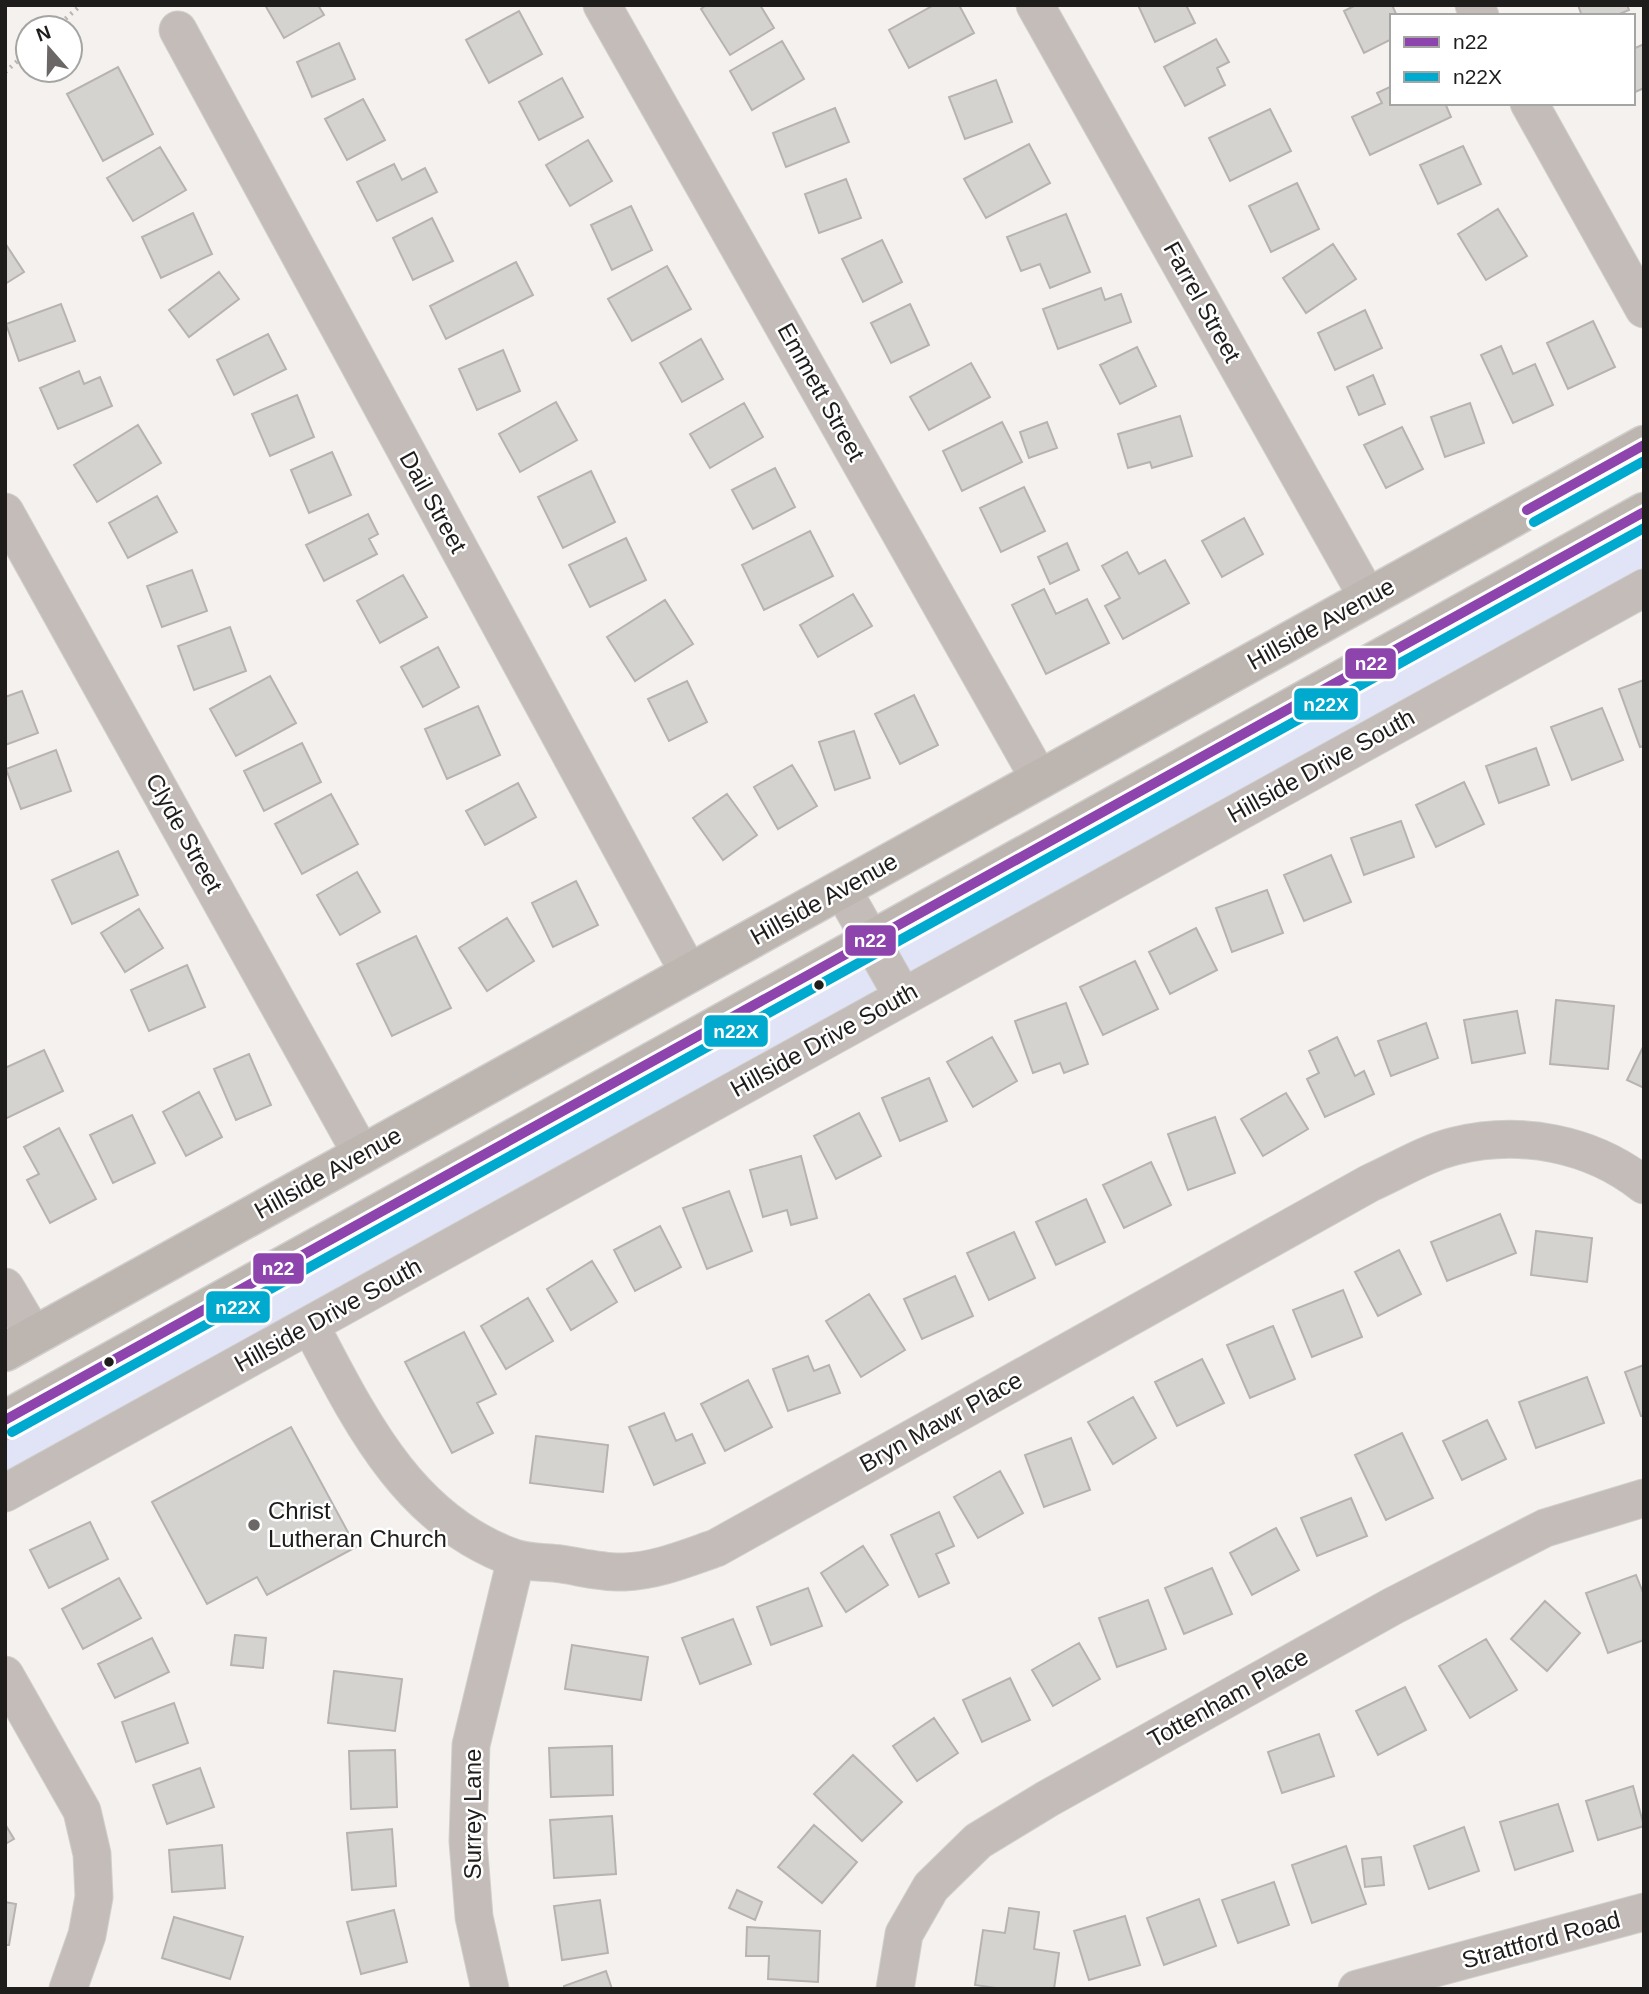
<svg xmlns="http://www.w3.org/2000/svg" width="1649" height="1994" font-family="Arial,sans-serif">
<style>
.green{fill:#e1e4f6}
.building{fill:#d5d3d0;stroke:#b6b3b2;stroke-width:2}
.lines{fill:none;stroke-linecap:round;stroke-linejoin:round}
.minor-casing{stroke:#d1cfcd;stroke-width:39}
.major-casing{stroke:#d1cfcd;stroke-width:41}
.path{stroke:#bab6b2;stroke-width:4.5;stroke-dasharray:2 5;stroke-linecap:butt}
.minor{stroke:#c3bcb8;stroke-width:37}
.major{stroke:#bdb5b0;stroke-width:38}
.bus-1-casing{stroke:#fff;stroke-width:16}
.bus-2-casing{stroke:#fff;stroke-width:16}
.bus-1{stroke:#8e44ad;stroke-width:10}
.bus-2{stroke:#00a9ce;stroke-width:10}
.bus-dot{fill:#1f1d1c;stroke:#fff;stroke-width:2.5}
.poi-dot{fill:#6a6766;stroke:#fff;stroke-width:2.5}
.labels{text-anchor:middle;stroke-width:5;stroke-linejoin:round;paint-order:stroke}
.street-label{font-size:24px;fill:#1f1d1c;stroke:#fff}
.poi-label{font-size:24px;fill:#1f1d1c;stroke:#fff;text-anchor:start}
.line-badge{stroke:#fff;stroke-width:2.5}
.badge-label{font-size:19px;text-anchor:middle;font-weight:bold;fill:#fff}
</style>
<rect width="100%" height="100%" fill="#f4f1ee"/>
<path class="green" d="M1644 512V588L5 1494V1420Z"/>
<path class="building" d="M265 5H318L324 15 284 38Z
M706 5H760L774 28 730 55 701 9Z
M934 5H959L974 33 909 68 889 30Z
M1138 5H1186L1195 23 1155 42Z
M1356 5H1392L1397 16H1392V39L1364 53 1344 11Z
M1578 5H1627L1629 10 1615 16H1582Z
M519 11 542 54 489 83 466 40Z
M1216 39 1229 62 1217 68 1225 85 1185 106 1164 67Z
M782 41 804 79 752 110 730 71Z
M339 43 355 79 312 97 297 62Z
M1644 44V88L1633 93V49Z
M118 67 153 134 103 161 67 94Z
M562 78 583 117 539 140 519 102Z
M996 80 1012 122 965 139 949 97Z
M1392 86V103H1445L1451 117 1370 155 1352 117 1382 103 1377 93Z
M363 99 385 140 347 160 325 119Z
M835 108 849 142 786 167 773 133Z
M1270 109 1291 151 1230 181 1209 138Z
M588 140 612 181 570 206 546 165Z
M1029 144 1050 183 986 218 964 179Z
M1463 146 1481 184 1438 204 1420 165Z
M160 147 186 190 133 221 107 178Z
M394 164 402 180 425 168 437 192 377 221 357 182Z
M846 179 861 218 819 233 805 194Z
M1297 183 1319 229 1271 252 1249 206Z
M631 206 652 250 612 270 591 225Z
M1498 209 1527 256 1486 280 1458 234Z
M193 213 212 254 161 278 142 237Z
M1066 214 1090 272 1050 288 1040 264 1021 271 1007 237Z
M432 218 453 261 413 280 393 238Z
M882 240 902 282 863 302 842 259Z
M5 243 24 272 5 284Z
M1333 244 1356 279 1306 313 1283 278Z
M516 262 533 295 446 339 430 306Z
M667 266 691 309 632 341 608 299Z
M219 272 239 299 189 337 169 310Z
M1101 288 1105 300 1121 294 1131 322 1058 349 1043 309Z
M61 304 75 341 19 361 6 324Z
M910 304 929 345 891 363 871 323Z
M1365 310 1382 348 1335 370 1318 333Z
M1593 321 1615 367 1568 389 1547 343Z
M268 334 286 369 234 395 217 360Z
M701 339 723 379 682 402 660 363Z
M1501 346 1513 374 1535 364 1553 405 1513 423 1481 355Z
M1137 347 1156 386 1120 404 1100 365Z
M503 350 520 391 477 410 459 369Z
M971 363 990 397 929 430 910 397Z
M79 371 84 384 100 377 112 406 58 429 40 388Z
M1373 375 1385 404 1359 415 1347 387Z
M297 395 314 437 270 456 252 414Z
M556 402 577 440 520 472 499 434Z
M744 403 763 437 710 468 690 434Z
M1470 403 1484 443 1445 457 1431 417Z
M1180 416 1192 456 1152 468 1150 462 1128 468 1118 434Z
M1002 422 1022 462 962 491 943 451Z
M1047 422 1057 448 1029 458 1020 432Z
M138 425 161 463 97 502 74 465Z
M1402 427 1423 469 1386 488 1364 445Z
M332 452 351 495 309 513 291 470Z
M775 468 795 507 753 529 732 490Z
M591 471 615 522 563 548 538 497Z
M1024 487 1045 531 1001 552 980 508Z
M157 496 177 532 128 558 109 523Z
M368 514 378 534 369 539 377 554 324 581 306 545Z
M1244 518 1263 554 1222 577 1202 541Z
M810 531 833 576 764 610 742 565Z
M626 538 646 580 590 607 569 565Z
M1067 543 1079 570 1050 584 1038 557Z
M1127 552 1139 574 1165 560 1189 603 1123 639 1105 606 1120 598 1102 566Z
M192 570 207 611 162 627 147 586Z
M403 575 427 617 380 643 357 601Z
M1044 589 1056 614 1087 599 1109 643 1046 674 1012 605Z
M853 594 872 626 818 657 800 625Z
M665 600 693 644 635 681 607 637Z
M230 627 246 671 194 690 178 646Z
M438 647 459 687 423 707 401 667Z
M270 676 296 723 236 756 210 709Z
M1644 680V746L1640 747 1619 689Z
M687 681 707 722 669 741 648 699Z
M22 691 38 733 5 745V697Z
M914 695 938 745 900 764 875 714Z
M478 706 500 755 447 779 425 729Z
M1602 708 1623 760 1572 780 1551 727Z
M854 731 870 778 835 790 819 742Z
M302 743 321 782 264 811 244 771Z
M1536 748 1549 785 1499 803 1486 766Z
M56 750 71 791 21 809 6 769Z
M792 765 817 806 778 829 754 787Z
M1464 782 1484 824 1436 847 1416 805Z
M518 783 536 817 485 845 466 811Z
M331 794 358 844 302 874 275 824Z
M727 794 757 835 723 860 693 818Z
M1401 821 1414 857 1364 875 1351 838Z
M118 851 138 895 72 924 52 880Z
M1331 855 1351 902 1304 921 1284 875Z
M357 872 380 912 340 935 317 895Z
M576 881 598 925 553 947 532 903Z
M1267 890 1283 933 1232 952 1216 908Z
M139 909 163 948 125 972 101 933Z
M507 918 534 961 487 991 459 948Z
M1196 928 1217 970 1170 994 1149 952Z
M416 936 451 1008 392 1036 357 964Z
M1135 961 1158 1009 1103 1035 1080 987Z
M187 965 205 1007 149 1031 131 990Z
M1556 1000 1614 1006 1608 1069 1550 1064Z
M1066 1003 1088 1064 1064 1073 1060 1063 1033 1073 1015 1021Z
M1517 1011 1525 1053 1472 1063 1464 1020Z
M1426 1023 1438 1058 1391 1076 1378 1041Z
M992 1037 1017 1081 973 1107 947 1062Z
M1337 1037 1355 1076 1364 1071 1374 1094 1325 1117 1307 1079 1319 1073 1309 1051Z
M1644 1045V1088L1627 1080Z
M44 1050 63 1091 5 1119V1068Z
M249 1054 271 1105 236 1120 214 1069Z
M929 1078 947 1121 900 1141 882 1098Z
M199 1092 222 1137 186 1156 163 1112Z
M1286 1093 1308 1129 1263 1156 1241 1119Z
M859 1113 881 1156 836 1179 814 1136Z
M132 1115 155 1163 113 1183 90 1135Z
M1215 1117 1235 1173 1188 1190 1168 1134Z
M59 1128 96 1199 50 1223 27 1180 39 1174 24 1147Z
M801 1156 817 1218 791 1225 787 1210 763 1217 750 1170Z
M1151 1162 1171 1205 1124 1228 1103 1185Z
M729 1191 752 1251 707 1269 683 1208Z
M1086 1199 1105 1242 1056 1265 1036 1222Z
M1500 1214 1516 1253 1447 1281 1431 1242Z
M660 1226 681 1267 635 1291 614 1250Z
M1536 1231 1592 1238 1587 1282 1531 1275Z
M1014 1232 1035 1278 989 1300 967 1253Z
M1399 1250 1421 1294 1378 1316 1355 1272Z
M592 1261 617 1302 571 1330 547 1289Z
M955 1276 973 1316 922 1339 904 1299Z
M1343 1290 1362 1337 1312 1357 1293 1310Z
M869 1294 905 1350 861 1377 826 1321Z
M528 1298 553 1341 506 1369 481 1326Z
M1273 1326 1295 1379 1250 1398 1227 1345Z
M464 1332 496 1394 477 1403 493 1433 452 1453 405 1362Z
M808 1356 814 1371 829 1365 840 1393 788 1411 773 1369Z
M1202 1359 1224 1403 1177 1426 1155 1382Z
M1644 1365V1416H1641L1625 1372Z
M1587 1377 1604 1423 1536 1448 1519 1402Z
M748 1380 772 1427 725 1451 701 1404Z
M1133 1397 1156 1438 1113 1464 1088 1422Z
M664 1413 676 1441 692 1434 705 1463 654 1485 629 1427Z
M1487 1420 1506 1459 1462 1480 1443 1441Z
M291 1427 356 1547 267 1595 257 1577 207 1604 152 1502Z
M1402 1433 1433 1498 1386 1520 1355 1455Z
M536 1436 608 1445 603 1492 530 1483Z
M1071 1438 1090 1490 1044 1507 1025 1455Z
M1000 1471 1023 1513 978 1538 954 1497Z
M1351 1498 1367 1536 1317 1556 1301 1518Z
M939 1512 954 1546 936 1554 949 1583 919 1597 891 1535Z
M90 1522 108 1559 49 1588 30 1550Z
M1276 1528 1299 1570 1252 1595 1230 1553Z
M863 1546 888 1585 846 1612 821 1573Z
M1212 1568 1232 1614 1184 1634 1165 1588Z
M1636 1575 1644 1595V1640L1608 1653 1586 1593Z
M119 1578 141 1618 83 1649 62 1609Z
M808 1588 822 1626 771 1645 757 1607Z
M1148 1600 1166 1649 1117 1667 1099 1618Z
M1545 1601 1580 1633 1547 1671 1511 1639Z
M733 1619 751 1664 700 1684 682 1638Z
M235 1635 266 1638 263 1668 231 1665Z
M152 1638 169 1672 115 1698 98 1664Z
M1486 1639 1517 1690 1470 1718 1439 1666Z
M1079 1643 1100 1679 1053 1706 1032 1670Z
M572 1645 648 1657 641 1700 565 1689Z
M334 1671 402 1679 395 1731 328 1723Z
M1010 1678 1030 1720 982 1742 963 1700Z
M1405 1687 1426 1730 1378 1755 1356 1711Z
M174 1703 188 1743 136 1762 122 1722Z
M934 1718 958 1753 917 1781 893 1746Z
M1319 1734 1334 1776 1282 1793 1268 1752Z
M612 1746 613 1795 551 1797 549 1748Z
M395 1750 397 1807 351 1809 349 1751Z
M853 1755 902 1802 862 1841 814 1794Z
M200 1768 214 1807 167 1824 153 1785Z
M1633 1786 1644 1826 1598 1840 1586 1801Z
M1558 1804 1573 1851 1515 1870 1500 1822Z
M612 1816 616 1874 554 1878 550 1820Z
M5 1824 14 1839 5 1844Z
M814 1825 857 1862 822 1903 778 1867Z
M1464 1827 1479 1871 1429 1889 1414 1846Z
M392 1829 396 1886 352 1890 347 1833Z
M222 1845 225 1888 172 1892 169 1850Z
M1346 1846 1366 1904 1312 1923 1292 1865Z
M1381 1857 1384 1885 1365 1887 1362 1859Z
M1274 1882 1289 1925 1238 1943 1222 1900Z
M737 1890 762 1902 755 1920 729 1908Z
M1199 1899 1216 1946 1164 1965 1147 1918Z
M600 1900 608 1953 562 1960 554 1906Z
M5 1902 16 1904 9 1945H5Z
M1009 1908 1039 1912 1034 1949 1059 1953 1054 1989H1003L975 1985 983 1930 1005 1933Z
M394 1910 407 1962 361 1974 347 1922Z
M1125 1916 1140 1965 1089 1980 1074 1931Z
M174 1917 243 1937 230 1979 162 1958Z
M747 1927 820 1931 818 1982 768 1979 769 1956H746Z
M606 1971 612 1989H565L564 1986Z"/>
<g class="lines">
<g class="minor-casing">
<path id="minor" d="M602 5 1040 780
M1035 5 1368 598
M1474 5 1480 16
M178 30 689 973
M1529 103 1644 309
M5 512 362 1155
M842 889 903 997
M5 1287 34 1336
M310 1325C359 1418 407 1520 514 1558 528 1563 546 1562 561 1564 581 1567 604 1573 624 1572 656 1571 687 1558 716 1548L1370 1183C1397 1171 1426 1153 1455 1146 1520 1130 1591 1143 1644 1185
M5 1493 1644 588
M5 1675 82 1811 92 1854 94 1897 87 1935 68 1989
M490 1989 474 1917 468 1841 471 1745 516 1559
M895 1989 904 1934 931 1887 978 1841 1047 1799 1393 1606 1545 1528 1644 1498
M1357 1989 1644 1912"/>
</g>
<g class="major-casing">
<path id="major" d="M5 1352 1644 445
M5 1420 1644 512"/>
</g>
<path class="path" d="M55 28 81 5
M5 72 28 52"/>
<use href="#minor" class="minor"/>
<use href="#major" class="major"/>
<g class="bus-1-casing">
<path id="bus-1" d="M1527 510 1644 445
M5 1420 1644 512"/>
</g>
<g class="bus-2-casing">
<path id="bus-2" d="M1534 522 1644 461
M12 1432 1644 528"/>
</g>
<use href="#bus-1" class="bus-1"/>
<use href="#bus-2" class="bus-2"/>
</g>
<g class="bus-dot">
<circle cx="819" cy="985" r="6"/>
<circle cx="109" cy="1362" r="6"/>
</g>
<circle class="poi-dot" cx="254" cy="1525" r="7"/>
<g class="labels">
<g class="street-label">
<text transform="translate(1202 302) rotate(61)" y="8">Farrel Street</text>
<text transform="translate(821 392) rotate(61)" y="8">Emmett Street</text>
<text transform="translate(433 502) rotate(61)" y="8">Dail Street</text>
<text transform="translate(1321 624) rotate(-29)" y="8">Hillside Avenue</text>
<text transform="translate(1321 766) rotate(-29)" y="8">Hillside Drive South</text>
<text transform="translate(184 833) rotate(61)" y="8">Clyde Street</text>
<text transform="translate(824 899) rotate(-29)" y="8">Hillside Avenue</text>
<text transform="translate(824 1040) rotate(-29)" y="8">Hillside Drive South</text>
<text transform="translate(328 1173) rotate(-29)" y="8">Hillside Avenue</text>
<text transform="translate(328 1315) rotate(-29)" y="8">Hillside Drive South</text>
<text transform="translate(941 1422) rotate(-29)" y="8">Bryn Mawr Place</text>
<text transform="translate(1228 1698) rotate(-29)" y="8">Tottenham Place</text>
<text transform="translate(473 1814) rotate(-90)" y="8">Surrey Lane</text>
<text transform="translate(1541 1940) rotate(-15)" y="8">Strattford Road</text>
</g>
<g class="poi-label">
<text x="268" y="1519">Christ<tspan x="268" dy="28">Lutheran Church</tspan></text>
</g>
</g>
<g class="line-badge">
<rect x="1344" y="647" width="53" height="33" rx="7" fill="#8e44ad"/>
<rect x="1293" y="687" width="66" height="34" rx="7" fill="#00a9ce"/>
<rect x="844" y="924" width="53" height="33" rx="7" fill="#8e44ad"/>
<rect x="703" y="1014" width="66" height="34" rx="7" fill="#00a9ce"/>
<rect x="252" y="1252" width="53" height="33" rx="7" fill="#8e44ad"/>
<rect x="205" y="1290" width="66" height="34" rx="7" fill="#00a9ce"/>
</g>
<g class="badge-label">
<text x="1371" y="670">n22</text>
<text x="1326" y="711">n22X</text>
<text x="870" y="947">n22</text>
<text x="736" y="1038">n22X</text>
<text x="278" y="1275">n22</text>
<text x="238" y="1314">n22X</text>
</g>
<rect width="1649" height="1994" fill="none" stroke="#1f1d1c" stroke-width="14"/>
<rect x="1390" y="14" width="245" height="91" fill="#ffffff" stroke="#a5a5a4" stroke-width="2"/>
<rect x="1404" y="37" width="35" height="10" fill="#8e44ad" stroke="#a5a5a4" stroke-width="2"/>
<text x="1453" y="49" font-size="21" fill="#1f1d1c">n22</text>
<rect x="1404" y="72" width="35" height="10" fill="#00a9ce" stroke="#a5a5a4" stroke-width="2"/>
<text x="1453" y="84" font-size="21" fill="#1f1d1c">n22X</text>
<g transform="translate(49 49) rotate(340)"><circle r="33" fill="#ffffff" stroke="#a5a5a4" stroke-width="2"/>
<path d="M0-5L12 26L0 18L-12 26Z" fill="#6a6766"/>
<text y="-10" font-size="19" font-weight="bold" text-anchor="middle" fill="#1f1d1c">N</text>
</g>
</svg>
